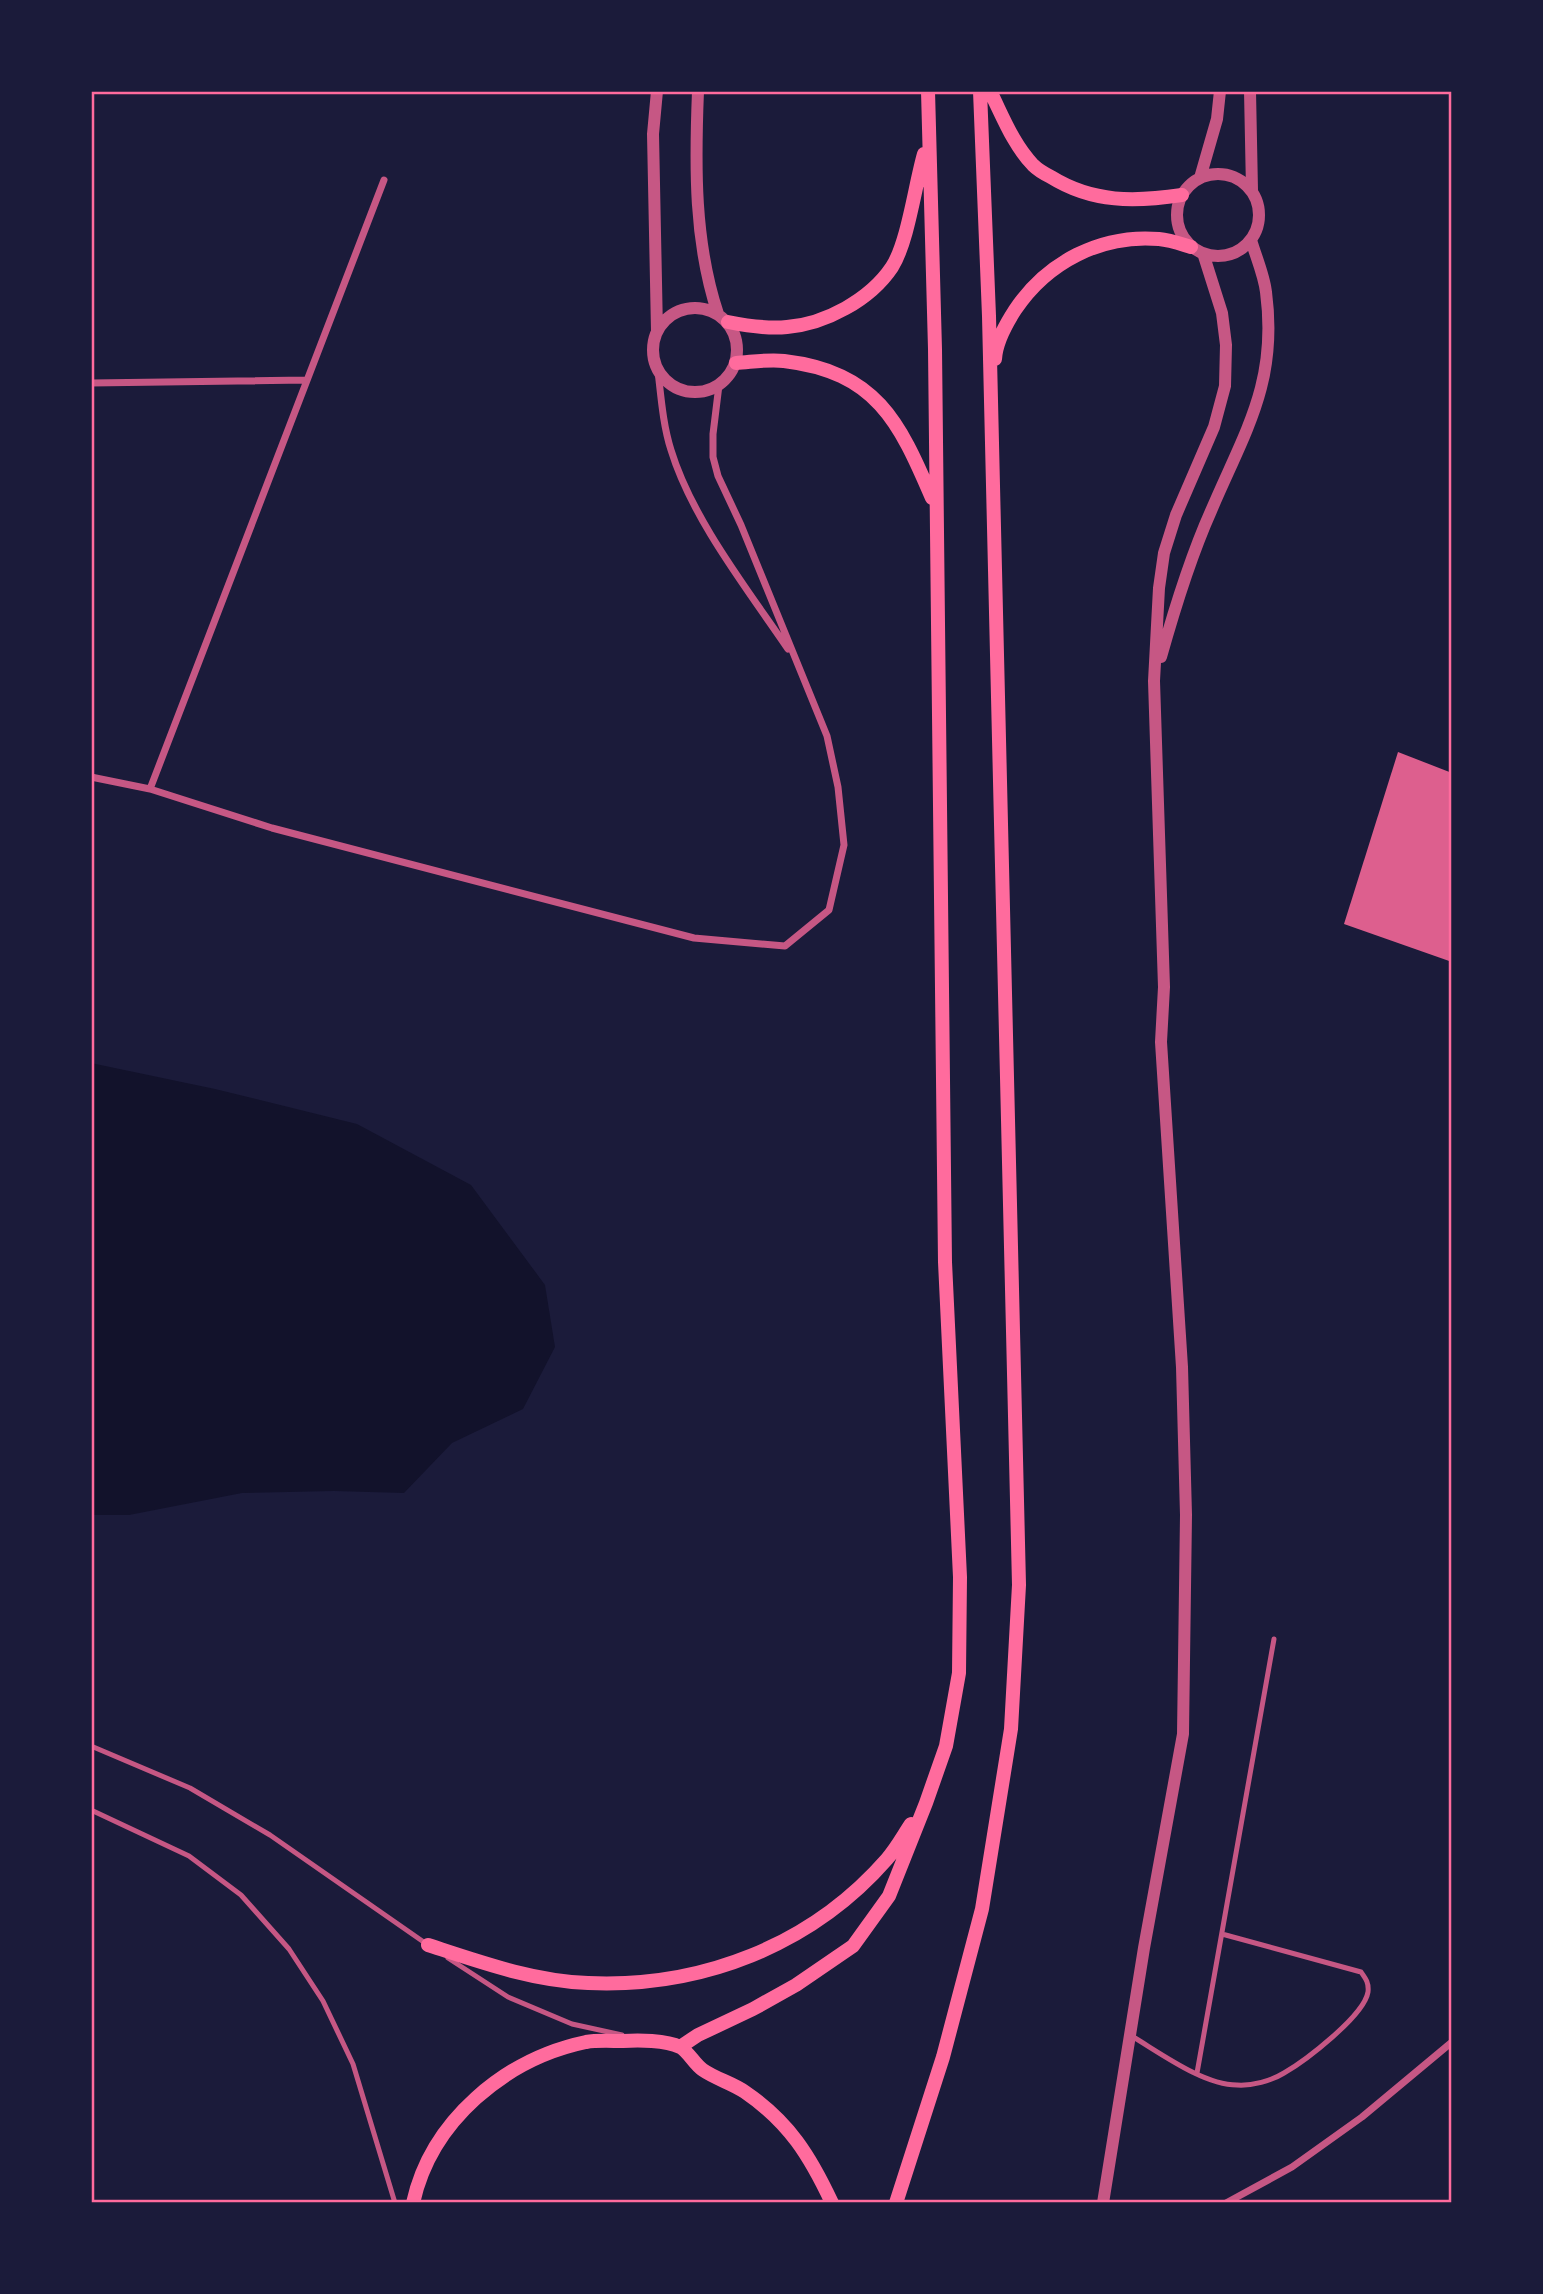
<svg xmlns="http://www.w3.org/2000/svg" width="1543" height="2294" font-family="'Noto Sans',sans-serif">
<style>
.water{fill:#12122b}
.building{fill:#dd5f8e}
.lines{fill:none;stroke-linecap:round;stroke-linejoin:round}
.service{stroke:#c65784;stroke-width:5}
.minor{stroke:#c65784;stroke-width:7}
.tertiary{stroke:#c65784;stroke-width:12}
.secondary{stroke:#ff6b9d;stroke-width:14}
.neatline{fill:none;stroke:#ff6b9d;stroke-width:2.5}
</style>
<rect width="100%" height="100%" fill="#1b1b3a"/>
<path class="water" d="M91 1063 215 1089 357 1124 471 1185 545 1285 555 1347 523 1409 452 1443 404 1493 334 1491 242 1493 129 1515H91Z"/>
<path class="building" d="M1398 752 1452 773V962L1344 924Z"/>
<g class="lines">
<path class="service" d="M91 1746 190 1788 270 1835 428 1945
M91 1810 189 1856 241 1895 289 1949 323 2001 353 2064 395 2203
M448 1958 508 1997 572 2024 622 2035
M1130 2035C1159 2052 1203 2085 1237 2085 1252 2086 1271 2081 1284 2073 1305 2061 1364 2016 1368 1992 1369 1983 1366 1979 1361 1972L1222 1934
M1197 2073 1274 1639"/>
<path class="minor" d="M658 371C661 397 663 425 671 450 692 519 748 590 788 649
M91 383 306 380
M91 777 150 789 272 828 694 938 785 946 829 910 844 845 838 787 827 736 741 525 718 476 713 457V434L719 385
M150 789 384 180
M1226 2203 1292 2167 1362 2117 1452 2042"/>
<path class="tertiary" d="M657 91 653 134 657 331
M698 91C695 166 694 242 718 314
M1250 91 1252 190
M1177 215a41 41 0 1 1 82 0a41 41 0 1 1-82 0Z
M1200 178 1217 119 1220 91
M653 350a42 42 0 1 1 84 0a42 42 0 1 1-84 0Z
M1161 657C1175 607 1190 558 1211 511 1245 431 1278 383 1266 292 1264 275 1256 257 1251 240
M1103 2203 1144 1948 1183 1734 1186 1515 1182 1367 1161 1042 1164 987 1154 681 1159 588 1164 553 1176 515 1214 427 1225 386 1226 345 1222 313 1203 253"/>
<path class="secondary" d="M990 91C1003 117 1013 144 1033 165 1038 170 1045 174 1051 177 1093 203 1135 202 1182 195
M728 322C748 326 767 329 787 327 825 324 870 300 892 267 908 242 915 185 924 154
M995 359C996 341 1006 324 1015 310 1047 262 1101 234 1159 239 1170 240 1181 244 1191 247
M736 363C752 362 769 359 784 361 876 372 899 421 932 498
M428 1945C480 1962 533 1981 588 1983 701 1988 811 1946 887 1859 896 1849 903 1836 911 1824
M680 2047 698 2035 753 2009 796 1985 853 1946 889 1896 926 1803 946 1746 959 1673 960 1577 945 1262 935 349 928 91
M413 2203C431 2121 505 2059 586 2042 597 2040 611 2041 623 2041 638 2040 666 2040 680 2047 689 2052 694 2064 703 2070 716 2079 732 2083 745 2092 789 2122 810 2156 832 2203
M896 2203 943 2057 982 1909 1011 1729 1019 1585 989 316 980 91"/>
</g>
<rect width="1543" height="2294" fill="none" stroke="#1b1b3a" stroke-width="186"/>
<rect x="93" y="93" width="1357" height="2108" class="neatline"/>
</svg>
